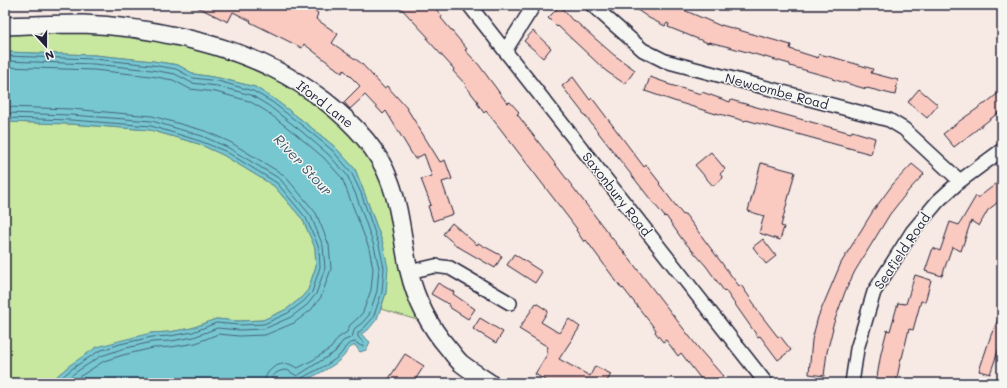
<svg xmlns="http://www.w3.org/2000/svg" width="1007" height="388" font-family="Mali,sans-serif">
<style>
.green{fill:#c8e8a0;stroke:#75856e}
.water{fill:#77c7d1;stroke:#558595}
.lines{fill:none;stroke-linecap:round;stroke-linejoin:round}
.shore{stroke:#446477;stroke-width:1}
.building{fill:#facac1;stroke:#22223b}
.minor-casing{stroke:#22223b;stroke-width:16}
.tertiary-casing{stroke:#22223b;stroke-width:20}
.minor{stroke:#f6f6f2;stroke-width:13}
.tertiary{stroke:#f6f6f2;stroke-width:17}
.labels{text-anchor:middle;stroke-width:3;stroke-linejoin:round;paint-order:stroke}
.street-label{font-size:13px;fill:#22223b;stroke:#f6f6f2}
.water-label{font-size:14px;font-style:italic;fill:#3c5468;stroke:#f6f6f2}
</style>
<rect width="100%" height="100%" fill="#f7e9e3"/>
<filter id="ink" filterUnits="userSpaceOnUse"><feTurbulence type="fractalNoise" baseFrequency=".025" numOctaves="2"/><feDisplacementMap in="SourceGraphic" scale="8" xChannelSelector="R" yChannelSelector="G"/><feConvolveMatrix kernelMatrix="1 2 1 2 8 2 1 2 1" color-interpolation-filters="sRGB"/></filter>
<g filter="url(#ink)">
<path class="green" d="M5 26 165 34 310 90 379 158 430 324 381 309 386 293 383 244 364 192 355 169 335 147 307 124 274 99 255 87 219 78 194 74 178 65 153 61 95 55 5 52Z
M5 122 70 124 150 130 199 144 223 155 274 186 303 220 315 248 316 266 308 290 301 298 287 309 263 320 239 321 216 319 192 328 169 332 151 333 70 365 49 383H5Z"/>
<path class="water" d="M5 52 95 55 153 61 178 65 194 74 219 78 255 87 274 99 307 124 335 147 355 169 364 192 383 244 388 268 386 293 377 319 368 330 361 334 370 342 366 350 360 352 355 345C346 349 348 352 342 358 333 367 316 375 304 381V383H288L286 379 275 383H49L70 365 97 347 119 341 151 333 169 332 192 328 216 319 239 321 263 320 287 309 301 298 308 290 316 266 315 248 303 220 274 186 223 155 199 144 150 130 70 124 5 122Z"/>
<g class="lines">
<path class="shore" d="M5 56 94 59 152 65 176 69 193 78 218 81 253 91 272 102 304 127 332 150 351 172 361 193 379 245 384 268 382 292 373 318 365 327 358 333V337L364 343 363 346H361L355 342C344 344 346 349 339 356 329 365 314 371 302 378L300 383
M5 61 94 64 152 70 175 74 192 83 217 86 251 95 269 106 301 131 328 154 347 175 356 195 374 246 379 268 377 291 369 315 362 323 355 328 352 337 343 341 335 352 297 376 287 370C279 370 271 374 270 383
M5 67 94 70 151 76 173 80 190 89 216 92 249 101 266 111 297 135 324 158 342 178 369 248 373 269 371 290 363 312 358 318 350 325 347 332 338 338 331 348 313 360 298 368C295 367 292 365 289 364 277 362 265 371 264 383
M5 107 71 109 152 116 205 131 230 142 284 175 316 213 329 245 331 269 321 297 311 310 294 323 265 335 239 336 218 334 196 343 171 347 153 348 123 355 104 361 79 377 72 383
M5 113 71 115 152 121 202 136 227 147 280 179 311 216 323 246 325 268 316 294 307 305 291 317 264 329 239 330 217 328 194 337 171 341 152 342 122 349 101 356 76 372 62 383
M5 118 71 120 151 126 200 141 225 151 277 183 306 218 319 248 320 267 312 292 304 301 288 313 264 324 239 325 216 323 193 332 170 336 152 337 120 344 99 351 73 368 55 383"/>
</g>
<path class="building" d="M193 5H308L307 8 318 13 316 19 338 34 332 43 361 63 384 88 387 86 406 107 440 162 445 160 452 179 442 182 453 214 433 221 428 206 431 205 421 179 432 176 424 154 415 159 386 111 383 114 365 95 350 109 344 102 360 86 344 70 342 73 304 44 302 48 250 22 251 21 233 12 228 22Z
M398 5H432L442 16 441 18 467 49 465 50 479 65 507 103 510 102 519 112 517 114 608 233 620 248H621L700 350 723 376 714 383H704L681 353 678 356 666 340 663 342 655 332 656 330 623 288 622 289 586 240 584 242 576 230 577 229 499 127 486 111 484 113 477 103 478 102 465 85H466L453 71 454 69 427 39 428 37Z
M630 5H672L721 26V25L791 45 790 49 818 58 819 54 839 59 873 69 871 73 898 80 895 95 867 88 866 89 832 79 833 78 790 66V64L729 47 709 42 708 43 668 27 669 24 667 23 665 26 649 18Z
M560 6 573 21 574 20 614 55 635 70 625 84 606 71 558 26 557 27 548 18Z
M533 31 551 48 543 58 524 41Z
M573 77 590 100 592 98 644 167 646 165 660 183 659 184 683 215 685 214 739 286 741 285 755 305 754 306 778 337 780 336 791 350 778 360 760 336 758 337 725 290 724 291 706 266 682 239 666 216 665 217 651 200 562 86Z
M650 77 667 83V84L701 94 702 92 730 102 731 100 851 133 852 131 875 138 871 154 746 120 745 121 716 113V114L674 101 645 91Z
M919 89 938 105 927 118 908 102Z
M1002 90V110L954 147 943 134 961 120 984 104H985Z
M711 152 725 169 720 174 723 178 713 186 695 165Z
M761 163 795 172 781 226 784 227 780 240 759 233 764 216 748 211Z
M912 164 924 174 909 190 890 214 855 271 845 292 832 328H833L827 352 824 376 809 374 812 340 818 317 841 263 873 211 893 184Z
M1002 179V199L988 210 979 226 971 221 961 251 952 247 942 276 925 271 933 248 940 251 950 222 959 225 976 196 978 198Z
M452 223 477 245 478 243 502 256 495 268 457 246 443 234Z
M763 239 776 256 766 264 753 247Z
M514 254 542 272 535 283 507 265Z
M915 275 931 280 925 302 921 301 913 330 909 329 902 358H901L896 383H876L881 353 887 330 890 331 898 303 906 304Z
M438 283 454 292 453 294 475 309 468 319 449 307 450 305 431 294Z
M536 303 548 311 541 322 559 333 569 319 580 327 559 359 590 376 595 366 611 374 606 383H550L535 374 548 353 546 352 548 347 519 329Z
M1002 311V340L990 374 979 371 991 335Z
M480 318 503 332 496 343 473 329Z
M405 354 424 366 413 383H386Z"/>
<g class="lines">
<g class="minor-casing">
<path id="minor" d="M469 5 766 383
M592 5 643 50 665 61 889 120 904 129 960 181
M505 51 534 5
M409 272 435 266 450 268 510 303
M852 383 857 349 874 292 912 232 938 201 960 181 1002 150"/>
</g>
<g class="tertiary-casing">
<path id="tertiary" d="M5 26C31 25 57 24 83 24 141 26 222 42 274 69 292 78 309 89 325 101 352 122 377 147 389 179 401 209 402 240 409 271 416 301 429 326 449 349 453 354 457 360 462 364 471 371 481 377 490 383"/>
</g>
<use href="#minor" class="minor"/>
<use href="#tertiary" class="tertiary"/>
</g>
</g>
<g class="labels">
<g class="street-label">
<text transform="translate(777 91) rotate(15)" y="5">Newcombe Road</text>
<text transform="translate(325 104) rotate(38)" y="5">Iford Lane</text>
<text transform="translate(617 194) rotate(52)" y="5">Saxonbury Road</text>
<text transform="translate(902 251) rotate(-56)" y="5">Seafield Road</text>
</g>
<g class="water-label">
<text transform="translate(303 165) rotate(47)" y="5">River Stour</text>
</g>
</g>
<rect width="1007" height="388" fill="none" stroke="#f6f6f2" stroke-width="20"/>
<rect x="10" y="10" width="987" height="368" fill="none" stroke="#22223b" stroke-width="1.5" filter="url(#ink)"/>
<g transform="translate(46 46) rotate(159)" stroke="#f6f6f2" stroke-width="3" paint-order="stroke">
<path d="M0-3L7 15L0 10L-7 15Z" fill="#22223b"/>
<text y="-6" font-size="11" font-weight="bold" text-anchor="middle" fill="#22223b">N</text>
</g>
</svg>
